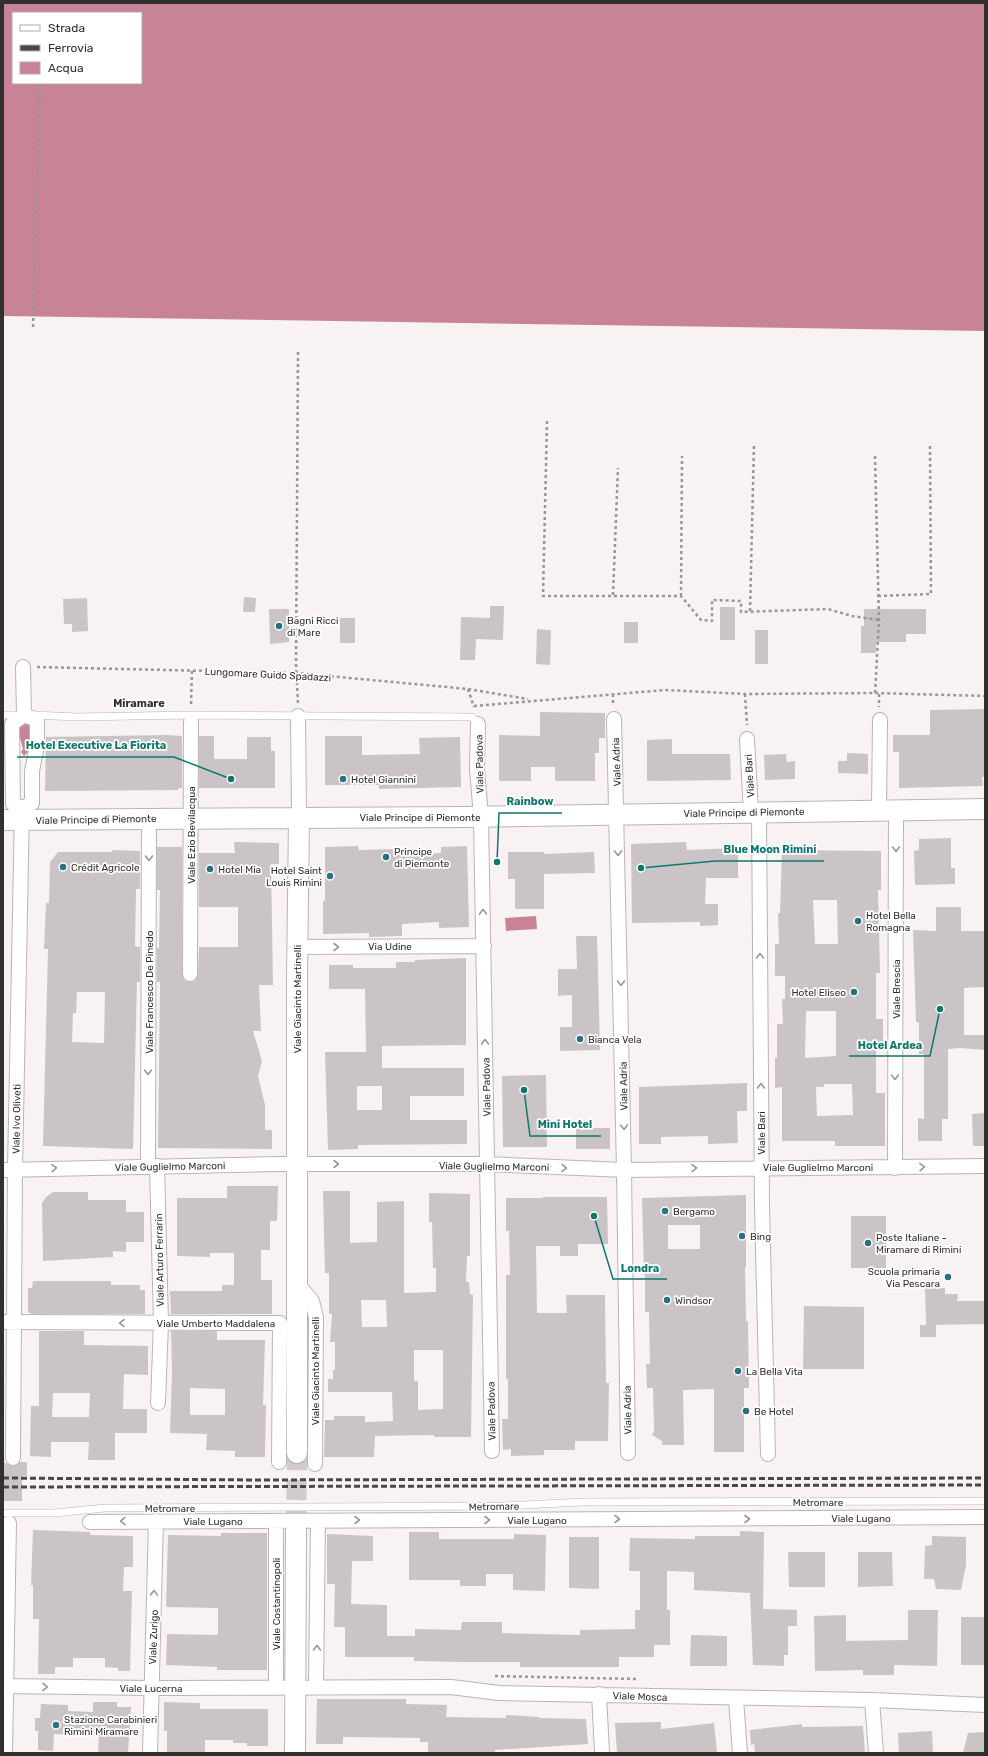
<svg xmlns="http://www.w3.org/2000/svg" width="988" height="1756" font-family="Rubik,sans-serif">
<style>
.water{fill:#c88496;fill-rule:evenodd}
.building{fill:#cbc4c6;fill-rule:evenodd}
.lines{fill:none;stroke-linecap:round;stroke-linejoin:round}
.secondary-tunnel{stroke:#d1cbcc;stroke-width:20;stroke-dasharray:20 10;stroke-linecap:butt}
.lane-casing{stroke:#bbb3b5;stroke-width:8}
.street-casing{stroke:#bbb3b5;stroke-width:16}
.secondary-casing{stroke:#bbb3b5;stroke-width:22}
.path{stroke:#9b9596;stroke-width:2.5;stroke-dasharray:3 3;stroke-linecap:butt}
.lane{stroke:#fff;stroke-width:7}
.street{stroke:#fff;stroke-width:14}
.secondary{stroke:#fff;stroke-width:20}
.rail{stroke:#4a4748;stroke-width:3;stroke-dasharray:6 3;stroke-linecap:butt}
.oneway{stroke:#989798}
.poi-dot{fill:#2a717e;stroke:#fff;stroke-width:1.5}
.labels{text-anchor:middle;stroke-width:3.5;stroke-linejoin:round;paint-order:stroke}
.poi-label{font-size:10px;fill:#322f30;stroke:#fff;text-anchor:start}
.street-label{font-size:10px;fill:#322f30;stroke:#fff}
.neighbourhood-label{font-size:11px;font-weight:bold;fill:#322f30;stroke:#fff}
.leader{fill:none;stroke:#0f766e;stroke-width:1.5}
.callout-dot{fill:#0f766e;stroke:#fff;stroke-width:1.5}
.callout-label{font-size:11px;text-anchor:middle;font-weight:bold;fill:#0f766e;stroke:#fff;stroke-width:3.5;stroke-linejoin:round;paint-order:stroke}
</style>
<rect width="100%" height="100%" fill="#f9f2f3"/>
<path class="water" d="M3 3H985V331L3 316ZM13 13H141V83H13Z
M25 724 33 726 30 730 31 735 29 738 30 742 28 744 29 748 27 749 28 752 24 756 21 752 23 749 17 726Z
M536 916 537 929 506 931 505 918Z"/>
<path class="building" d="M244 597 256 598 255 612H243Z
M87 598 88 631 72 632V624H64L63 599Z
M490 606H504L503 640 476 639 475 660H460L461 617 490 618Z
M720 607H735V640H720Z
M269 609H289V642L270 644Z
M864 609H926V634H906V642H876V653H861V626H864Z
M340 618H355V643H340Z
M624 622H638V643H624Z
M537 629 551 630 550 665 536 664Z
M755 630H768V664H755Z
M985 709V777H982L983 786 899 788V752H893V735H930V710Z
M540 712 605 713V738H599V753H595V781H555V767H531V781H499V735L540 736Z
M167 735 182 736V788H178V790L45 791 46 737Z
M199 736H214V759H247V737H271V751H275V788H199Z
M325 736H362V755L420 754 419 738 460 737 461 787 379 789V785H325Z
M672 739V754H730L731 780 647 781V740Z
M847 753 868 754V774L838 773V761H847Z
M786 754 787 762 795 761V779L765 780 764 755Z
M951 838V868H955V884L915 885 914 851 919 850V839Z
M234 842 279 843V864H271L273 985H259L261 1031H253L262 1061 258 1076 265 1105V1130H272V1149L158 1148 160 982H157V948H159L160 890H157V847H182V974L185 981 190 982 195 981 198 974 199 947H238V907H199V853H235Z
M686 842 687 850 738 848V878H706L705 904H718V925L700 926V922L632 923 631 844Z
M358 846 359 850 402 849V855L441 853V847L467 846 469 927 439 928V922L402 924V936L369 937V933L323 934V901H325V847Z
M112 850 140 851V889H136L135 946 140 947V982H137L133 1149 43 1146 48 949H44L46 903H49L50 862 58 852H112ZM77 992H105L104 1043 72 1042 73 1013H76Z
M782 850 881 851V890H878L880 973H876V1019H883V1046H876V1093H885V1146H835V1141H782V1087L775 1088V1058H777V1024H783L782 999H785V976H775V944H779L778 913H780ZM813 900H837L838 944H815ZM806 1011H836V1056L805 1058ZM824 1084H852L853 1115 817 1116 816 1087H824Z
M508 852H544V854L594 852 595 873 544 874V909H515V879H508Z
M936 907H961V931H985V987L964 988V1035H985V1050L960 1048 948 1049V1119H942V1141H918V1118L924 1119V1054H919V1022H916L913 930 936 931Z
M576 936H597L600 1050 560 1051V1027H572V995L558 996V969H577Z
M466 958V1045L382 1046V1068H464V1096H410V1120H467V1144L358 1145V1149L328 1150 325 1052H366L365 989H329V965H353V968H396V962H415V960ZM357 1086H382V1110H357Z
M546 1075 547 1147H503L502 1076Z
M747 1083V1111H737L738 1143 708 1144V1136L661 1137V1144H639V1087Z
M985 1113V1146H973L972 1114Z
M576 1128H610V1149H576Z
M227 1186H278L277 1221H270V1250H261V1280H272V1314H171L170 1291H222V1285H234V1253H210V1257L177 1256V1198H227Z
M323 1191H350V1243L377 1242V1202L404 1201V1293L436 1292V1268H433L432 1222H429V1193L470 1194V1256H467L466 1282H469L470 1294 473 1295 471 1437H434V1435L375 1436 374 1457H324L325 1420H334V1416H365V1422L393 1421 392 1392H328V1379H333V1370H335V1342H330L332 1314H329V1273H325ZM361 1300H386L387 1327H362ZM414 1350H443V1409L418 1410V1381H414Z
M53 1192H88V1200H126V1212H144V1242H126V1252L113 1251V1257L43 1261 42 1203 46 1197Z
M746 1195V1267H745L746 1321H748L749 1388H744V1452H714V1389L683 1390 684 1445H662V1441L652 1435 654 1431 653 1388H647L646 1364H650L649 1312H645V1275H644L642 1198ZM668 1225H700V1249H668Z
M543 1197H607L608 1244H578V1256H560V1246H536L537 1313H567L566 1295H605L606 1383H609L608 1441H575V1450H544V1455L511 1456V1449L503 1450 502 1419H508V1379H506V1275H510L509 1231H506V1198H543Z
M851 1216H886V1268H851Z
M33 1281H111V1285H140V1290H145V1314H32L28 1312V1288H32Z
M925 1288H945V1294H958L957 1301H985V1324L926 1325Z
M804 1306 864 1307V1369H803Z
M920 1325H936V1337H920Z
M39 1331H84V1345L148 1346V1375L124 1374 123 1409H147V1433H115V1460H88L89 1442H51V1457L30 1456 31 1406H39ZM53 1393H90L89 1417H52Z
M171 1331H217V1340H265L263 1405H266L265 1457H235V1451L206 1450 207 1434 170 1433 172 1371ZM190 1388 225 1389V1415H190Z
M3 1462 13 1466 20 1462H27V1476H22V1501H3Z
M33 1530 90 1532V1535L133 1536V1567H124L123 1591H132L130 1671H118V1668L105 1667V1658H73V1667H55V1674H38L39 1619H33V1585H31Z
M740 1531 764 1532 763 1609 797 1610V1626H788V1655H784V1666L753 1665 750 1593 694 1590V1572L667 1571V1610H670V1645H654V1657H619V1667H520V1662H461L414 1661V1657H345V1627H334L335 1584H327V1534L373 1536V1561H352L351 1604 387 1605V1636H415V1629L461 1630 462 1622H502V1633L580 1635V1630L635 1629V1610H640V1571H629L630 1538 695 1539V1536H740Z
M409 1532H439V1539H514V1534L546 1535 545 1591 513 1590V1574H486V1586H460V1580H409Z
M221 1533H267V1670H217V1667L166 1665 167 1634 217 1635 218 1633V1608L166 1607 168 1535 221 1536Z
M932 1536 966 1537V1565L961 1590 936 1589 934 1579H924L925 1546 932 1545Z
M569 1537H599V1589L569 1588Z
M788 1552H825V1587H789Z
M858 1552H892L893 1586 858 1587Z
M908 1610H938L937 1666 894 1665V1675H863V1670L815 1671 814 1616 846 1615V1641L908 1640Z
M961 1617H985V1665H961Z
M691 1635 727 1636V1666H690Z
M317 1699H406V1704L447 1705 446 1717 506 1718V1715L539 1717V1718L586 1719 588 1744 495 1750V1753H428V1742H420V1738L343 1737V1744H316Z
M93 1702H117V1707H131L128 1753H98L99 1736 54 1734 53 1751 38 1750V1731H35V1718H40L41 1704 68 1705V1711L93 1712Z
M164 1702 200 1703V1709H268V1746H247V1743H233V1740H205V1753H167V1731H164Z
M661 1722V1729L714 1723 717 1753H617L615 1723Z
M802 1724V1727L863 1726 865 1753H755L754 1744 751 1745 750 1730Z
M932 1731 933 1753H899L898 1733Z
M985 1732V1753H963L968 1733Z"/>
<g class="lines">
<path class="secondary-tunnel" d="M296 1530 297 1453"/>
<g class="lane-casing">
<path id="lane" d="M3 715H21
M33 715 77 717 191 715 472 717 478 724
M3 1513H54L105 1508 504 1506 583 1502 985 1501"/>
</g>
<g class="street-casing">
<path id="street" d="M298 716 299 817
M614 719 624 1170 628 1453
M478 724 477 769 481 817 492 1451
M747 739 751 812
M22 808 13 804 12 724 24 715
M879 811 880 720
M759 812 762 1207 768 1454
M297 947 484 946
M190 974 191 722
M148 1166 149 819
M157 1166 161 1323 158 1403
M895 1168 896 810
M3 1170 280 1164H487L624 1170 985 1166
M297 1283 312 1301 316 1317 315 1464
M3 1322 280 1323 279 1462
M13 1458 15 1170 22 808 32 803V771L37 746V720L24 715 23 667
M276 1521V1688
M90 1522 985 1517
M3 1686 151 1688 451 1687 499 1693 872 1700 985 1705
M316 1687 318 1521
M599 1694 602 1753
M736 1699 740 1753
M872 1700 876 1753
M5 1753 9 1523
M150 1753 156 1521"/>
</g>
<g class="secondary-casing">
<path id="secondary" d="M3 820 465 817 985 809
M297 1453V979L299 817
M295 1753 296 1530"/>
</g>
<path class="path" d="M33 327 40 83
M298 352 296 666 298 703
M547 421 543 596H681L701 620 712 621V600L741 601V612L828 609 852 616 879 620
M875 456 879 620 875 693
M613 595 618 468
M681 596 682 456
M878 596 931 594 930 446
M750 611 754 444
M37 667 296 673 468 689 528 699
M468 689 474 707
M613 694V706
M745 694 747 725
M879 694V707
M191 704 192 671
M474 706 665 690 745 694 875 693 985 696
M495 1676 638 1679"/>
<use href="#lane" class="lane"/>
<use href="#street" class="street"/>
<use href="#secondary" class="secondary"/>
<path class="rail" d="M3 1478 254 1480 985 1478
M3 1487 985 1485"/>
</g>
<defs><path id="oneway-chevron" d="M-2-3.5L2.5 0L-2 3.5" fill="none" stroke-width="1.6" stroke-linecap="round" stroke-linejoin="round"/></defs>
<g class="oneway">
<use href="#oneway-chevron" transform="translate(896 849) rotate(90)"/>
<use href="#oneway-chevron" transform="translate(618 853) rotate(89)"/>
<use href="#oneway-chevron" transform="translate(149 858) rotate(90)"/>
<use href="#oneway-chevron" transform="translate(483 912) rotate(-91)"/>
<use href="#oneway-chevron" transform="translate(336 947)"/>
<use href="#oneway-chevron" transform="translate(760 956) rotate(-90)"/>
<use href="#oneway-chevron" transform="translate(621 983) rotate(89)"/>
<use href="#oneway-chevron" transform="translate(485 1042) rotate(-91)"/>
<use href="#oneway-chevron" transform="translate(148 1072) rotate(90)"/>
<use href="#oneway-chevron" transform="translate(895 1077) rotate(90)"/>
<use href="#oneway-chevron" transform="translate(761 1086) rotate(-90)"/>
<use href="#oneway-chevron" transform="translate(624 1127) rotate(89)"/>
<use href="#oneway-chevron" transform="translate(336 1164)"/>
<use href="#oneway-chevron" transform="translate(922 1167) rotate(-2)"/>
<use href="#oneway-chevron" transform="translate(54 1168) rotate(-2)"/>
<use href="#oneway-chevron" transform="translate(564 1168) rotate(2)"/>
<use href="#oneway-chevron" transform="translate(694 1168) rotate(-1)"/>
<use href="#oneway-chevron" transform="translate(122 1323) rotate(-179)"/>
<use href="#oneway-chevron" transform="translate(617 1519)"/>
<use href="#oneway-chevron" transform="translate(747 1519)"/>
<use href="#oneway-chevron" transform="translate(357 1520)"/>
<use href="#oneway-chevron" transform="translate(487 1520)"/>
<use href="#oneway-chevron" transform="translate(123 1521) rotate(179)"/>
<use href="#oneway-chevron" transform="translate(154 1593) rotate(-88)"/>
<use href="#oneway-chevron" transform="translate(317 1648) rotate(-90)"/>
<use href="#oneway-chevron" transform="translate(45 1687) rotate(1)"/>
</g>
<g class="poi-dot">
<circle cx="279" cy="626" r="4"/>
<circle cx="343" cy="779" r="4"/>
<circle cx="386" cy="857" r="4"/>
<circle cx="63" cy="867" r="4"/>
<circle cx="210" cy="869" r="4"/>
<circle cx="330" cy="876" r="4"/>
<circle cx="858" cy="921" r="4"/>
<circle cx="854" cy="992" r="4"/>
<circle cx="580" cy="1039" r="4"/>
<circle cx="665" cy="1211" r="4"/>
<circle cx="742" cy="1236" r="4"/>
<circle cx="868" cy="1243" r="4"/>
<circle cx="948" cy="1277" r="4"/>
<circle cx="667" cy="1300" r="4"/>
<circle cx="738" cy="1371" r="4"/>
<circle cx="746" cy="1411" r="4"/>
<circle cx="56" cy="1725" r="4"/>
</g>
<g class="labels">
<g class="poi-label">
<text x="287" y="624">Bagni Ricci<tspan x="287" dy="12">di Mare</tspan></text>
<text x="351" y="783">Hotel Giannini</text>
<text x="394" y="855">Principe<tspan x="394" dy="12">di Piemonte</tspan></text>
<text x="71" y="871">Crédit Agricole</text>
<text x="218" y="873">Hotel Mia</text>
<text x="322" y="874" text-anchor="end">Hotel Saint<tspan x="322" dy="12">Louis Rimini</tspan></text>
<text x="866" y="919">Hotel Bella<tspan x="866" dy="12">Romagna</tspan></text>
<text x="846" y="996" text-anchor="end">Hotel Eliseo</text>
<text x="588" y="1043">Bianca Vela</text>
<text x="673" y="1215">Bergamo</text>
<text x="750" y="1240">Bing</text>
<text x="876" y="1241">Poste Italiane -<tspan x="876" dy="12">Miramare di Rimini</tspan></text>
<text x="940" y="1275" text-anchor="end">Scuola primaria<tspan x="940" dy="12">Via Pescara</tspan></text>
<text x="675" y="1304">Windsor</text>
<text x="746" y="1375">La Bella Vita</text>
<text x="754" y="1415">Be Hotel</text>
<text x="64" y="1723">Stazione Carabinieri<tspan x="64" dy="12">Rimini Miramare</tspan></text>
</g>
<g class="street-label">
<text transform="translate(268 674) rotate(3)" y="4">Lungomare Guido Spadazzi</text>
<text transform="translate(616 762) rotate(-92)" y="4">Viale Adria</text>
<text transform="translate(479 764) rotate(-91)" y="4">Viale Padova</text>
<text transform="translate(749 776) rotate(-93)" y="4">Viale Bari</text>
<text transform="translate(744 812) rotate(-1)" y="4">Viale Principe di Piemonte</text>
<text x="420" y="821">Viale Principe di Piemonte</text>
<text transform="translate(96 819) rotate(-1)" y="4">Viale Principe di Piemonte</text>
<text transform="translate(191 835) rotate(-90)" y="4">Viale Ezio Bevilacqua</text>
<text x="390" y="950">Via Udine</text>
<text transform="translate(896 989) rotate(-90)" y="4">Viale Brescia</text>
<text transform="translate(149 992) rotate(-90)" y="4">Viale Francesco De Pinedo</text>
<text transform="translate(297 999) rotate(-90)" y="4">Viale Giacinto Martinelli</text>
<text transform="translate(623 1086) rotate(-91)" y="4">Viale Adria</text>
<text transform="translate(486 1087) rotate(-91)" y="4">Viale Padova</text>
<text transform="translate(16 1119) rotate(-89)" y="4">Viale Ivo Oliveti</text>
<text transform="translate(761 1133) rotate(-90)" y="4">Viale Bari</text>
<text transform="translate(170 1166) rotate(-1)" y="4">Viale Guglielmo Marconi</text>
<text transform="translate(494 1166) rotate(1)" y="4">Viale Guglielmo Marconi</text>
<text x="818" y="1171">Viale Guglielmo Marconi</text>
<text transform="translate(159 1260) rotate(-91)" y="4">Viale Arturo Ferrarin</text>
<text x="216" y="1327">Viale Umberto Maddalena</text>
<text transform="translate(315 1371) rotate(-90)" y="4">Viale Giacinto Martinelli</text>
<text transform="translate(627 1410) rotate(-91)" y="4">Viale Adria</text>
<text transform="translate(491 1411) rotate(-91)" y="4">Viale Padova</text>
<text x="818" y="1506">Metromare</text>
<text transform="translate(494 1506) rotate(-1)" y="4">Metromare</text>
<text x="170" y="1512">Metromare</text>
<text x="861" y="1522">Viale Lugano</text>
<text x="537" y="1524">Viale Lugano</text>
<text x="213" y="1525">Viale Lugano</text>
<text transform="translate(276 1604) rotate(-90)" y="4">Viale Costantinopoli</text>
<text transform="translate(153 1637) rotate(-88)" y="4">Viale Zurigo</text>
<text x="151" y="1692">Viale Lucerna</text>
<text transform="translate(640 1696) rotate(2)" y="4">Viale Mosca</text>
</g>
<g class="neighbourhood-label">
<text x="139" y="707">Miramare</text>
</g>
</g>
<path class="leader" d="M231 779L174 757H17M497 862L499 813H562M641 868L715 861H824M940 1009L930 1056H849M524 1090L530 1136H601M594 1216L613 1279H667"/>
<g class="callout-dot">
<circle cx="231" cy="779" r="4"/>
<circle cx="497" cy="862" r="4"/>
<circle cx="641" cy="868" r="4"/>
<circle cx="940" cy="1009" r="4"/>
<circle cx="524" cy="1090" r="4"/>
<circle cx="594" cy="1216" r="4"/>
</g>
<g class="callout-label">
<text x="96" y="749">Hotel Executive La Fiorita</text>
<text x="530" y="805">Rainbow</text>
<text x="770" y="853">Blue Moon Rimini</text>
<text x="890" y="1049">Hotel Ardea</text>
<text x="565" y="1128">Mini Hotel</text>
<text x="640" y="1272">Londra</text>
</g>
<rect width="988" height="1756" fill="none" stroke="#322f30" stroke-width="8"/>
<rect x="12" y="12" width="130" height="72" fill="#ffffff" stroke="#adacac"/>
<rect x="20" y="25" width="20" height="6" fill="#ffffff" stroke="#adacac"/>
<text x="48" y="32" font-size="12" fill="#322f30">Strada</text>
<rect x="20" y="45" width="20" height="6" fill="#4a4748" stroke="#adacac"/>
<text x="48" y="52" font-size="12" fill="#322f30">Ferrovia</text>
<rect x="20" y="62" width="20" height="12" fill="#c88496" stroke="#adacac"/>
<text x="48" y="72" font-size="12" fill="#322f30">Acqua</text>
</svg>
